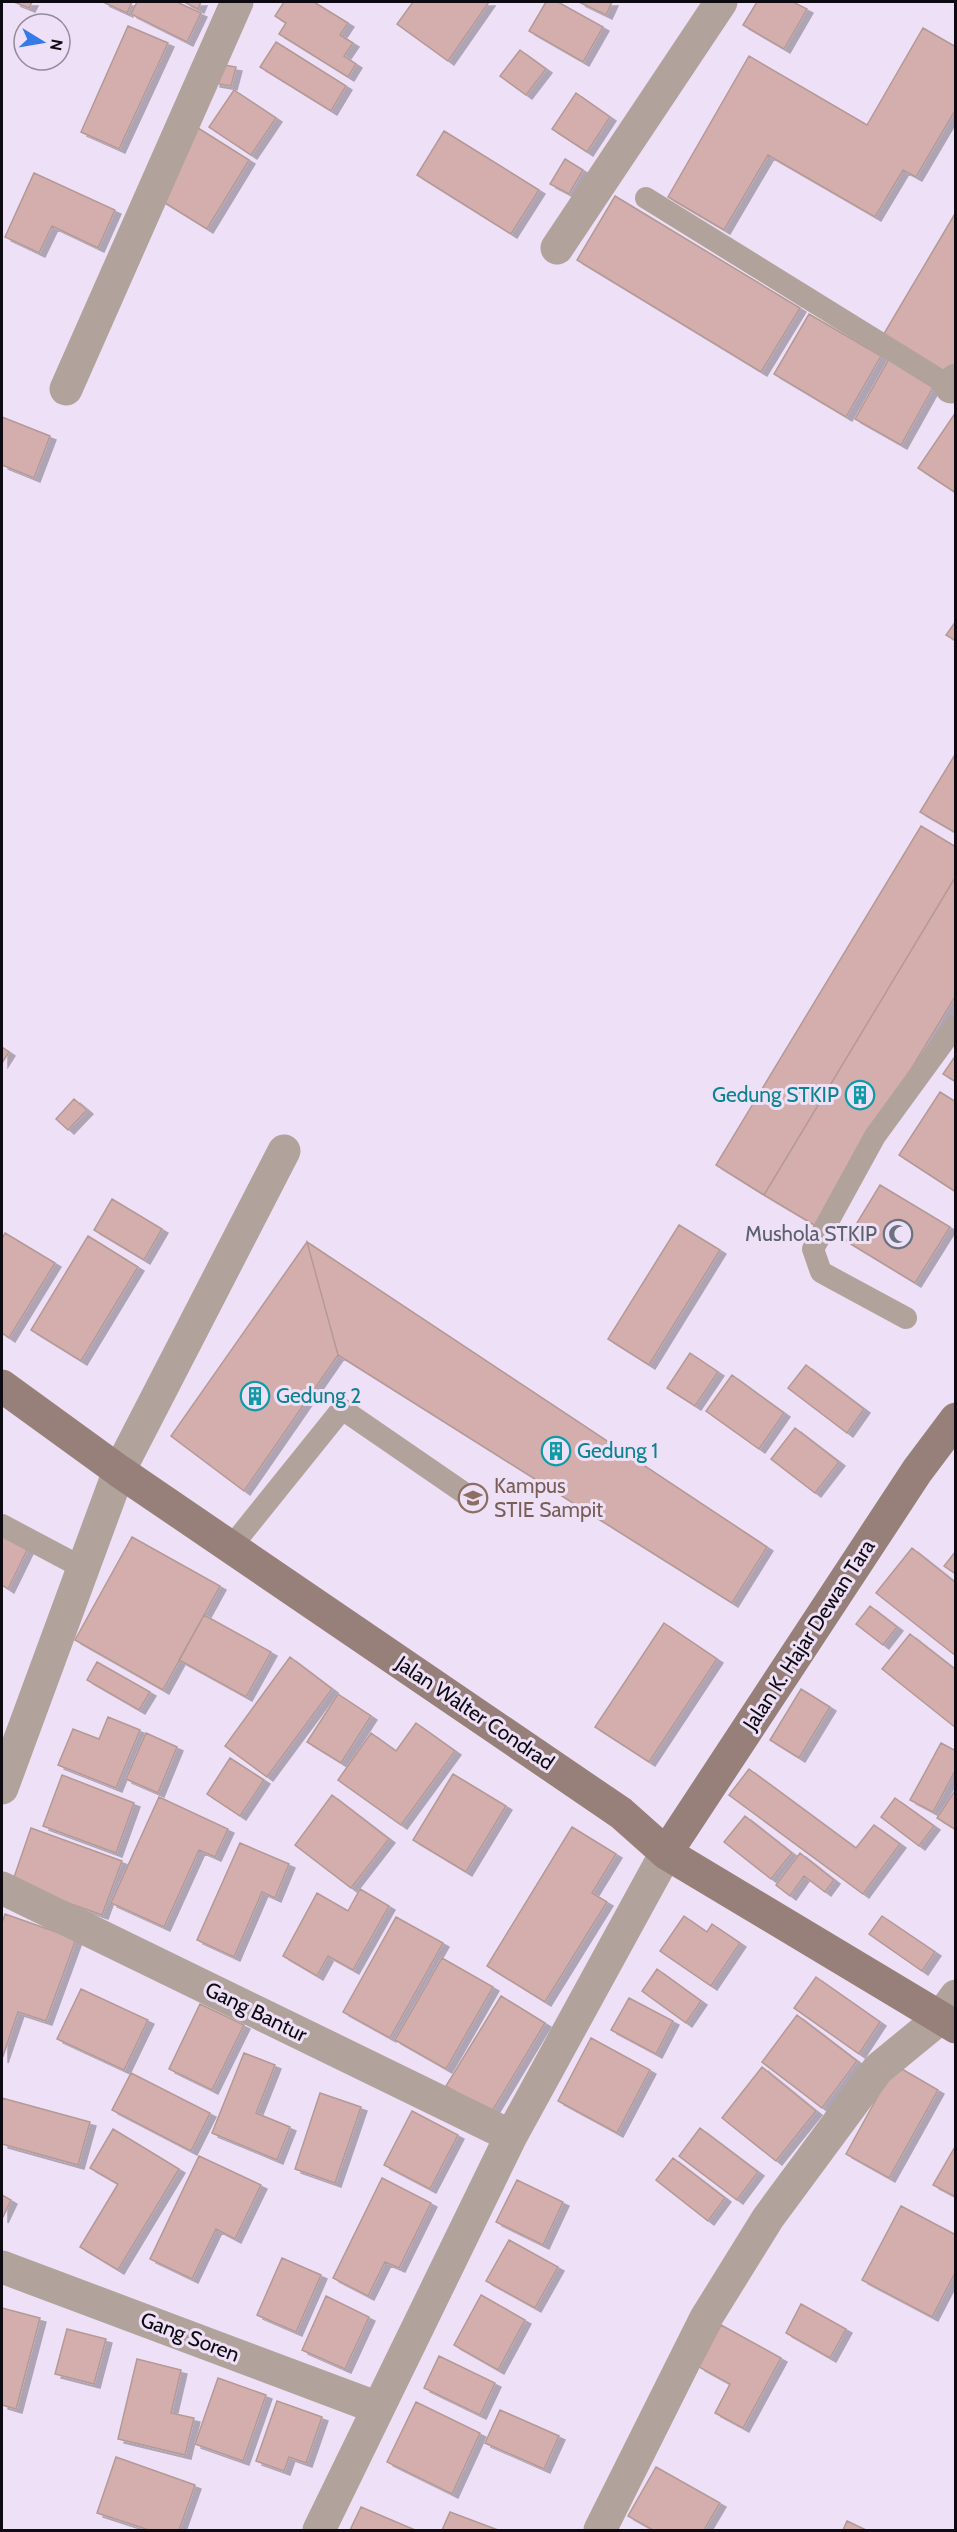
<svg xmlns="http://www.w3.org/2000/svg" width="957" height="2532" font-family="Cabin,sans-serif">
<style>
.building{fill:#d4aeac;stroke:#b49997;stroke-width:1.5;filter:url(#shadow)}
.lines{fill:none;stroke-linecap:round;stroke-linejoin:round}
.lane{stroke:#b2a29c;stroke-width:22}
.street{stroke:#b2a29c;stroke-width:33}
.secondary{stroke:#978079;stroke-width:33}
.labels{text-anchor:middle;stroke-width:6;stroke-linejoin:round;paint-order:stroke}
.culture-label{font-size:21px;fill:#0d838f;stroke:#eee0f6;text-anchor:start}
.worship-label{font-size:21px;fill:#5b616d;stroke:#eee0f6;text-anchor:end}
.education-label{font-size:21px;fill:#785e54;stroke:#eee0f6;text-anchor:start}
.street-label{font-size:21px;fill:#0e0a11;stroke:#eee0f6}
</style>
<defs>
<filter id="shadow"><feDropShadow dx="6" dy="4" stdDeviation="0" flood-color="#0004"/></filter>
</defs>
<rect width="100%" height="100%" fill="#eee0f6"/>
<path class="building" d="M14 2H32L29 8Z
M103 2H132L127 13Z
M137 2H177L201 13 187 42 131 14Z
M184 2H201L198 9Z
M284 2H314L348 23 340 35 353 43 344 56 356 64 348 77 279 34 286 23 275 16Z
M413 2H489L448 61 397 24Z
M546 2H558L603 27 583 62 529 31Z
M579 2H612L606 15Z
M757 2H793L807 9 784 49 743 25Z
M128 26 168 43 119 149 81 132Z
M923 28 956 47V109L916 177 903 170 875 217 768 155 724 230 668 197 749 56 867 125Z
M276 42 346 86 331 111 260 67Z
M520 50 546 69 526 95 500 76Z
M219 64 236 67 231 86 214 83Z
M234 90 276 118 251 155 209 127Z
M576 93 610 117 587 152 552 129Z
M198 128 249 160 207 229 157 198Z
M444 131 539 190 511 234 417 175Z
M565 159 583 170 569 194 550 184Z
M34 173 115 210 98 248 52 226 39 253 5 237Z
M615 196 800 308 761 372 577 260Z
M956 212V373L952 379 882 337Z
M809 314 881 356 846 417 774 374Z
M889 359 935 384 901 445 855 419Z
M956 412V493L918 468Z
M2 417 50 436 34 478 2 465Z
M956 621V641L946 635Z
M956 753V833L920 812Z
M921 826 956 847V876L764 1195 716 1165Z
M956 876V995L816 1226 764 1195Z
M2 1047 9 1052 2 1063Z
M956 1055V1082L943 1074Z
M940 1092 956 1102V1192L899 1155Z
M74 1099 87 1110 68 1130 56 1119Z
M880 1185 950 1227 915 1283 846 1241Z
M112 1199 162 1229 144 1260 94 1230Z
M679 1225 720 1250 649 1365 608 1339Z
M5 1233 55 1263 9 1338 2 1333V1239Z
M88 1236 138 1267 81 1361 31 1330Z
M307 1242 767 1547 732 1603 338 1355Z
M307 1242 338 1355 244 1491 171 1436Z
M690 1353 718 1372 695 1406 667 1388Z
M806 1365 864 1409 847 1433 788 1388Z
M732 1375 784 1413 759 1449 706 1411Z
M795 1428 839 1462 815 1493 771 1459Z
M2 1534 28 1548 8 1589 2 1585Z
M132 1537 220 1586 163 1690 75 1640Z
M912 1548 956 1583V1656L876 1593Z
M956 1551V1574L944 1566Z
M870 1606 897 1627 883 1645 856 1624Z
M204 1615 271 1652 246 1697 179 1660Z
M664 1623 717 1659 649 1762 595 1727Z
M910 1634 956 1670V1728L882 1669Z
M290 1657 332 1689 267 1777 225 1746Z
M97 1662 150 1692 139 1710 87 1680Z
M801 1689 830 1707 799 1758 770 1740Z
M338 1694 371 1716 341 1763 307 1742Z
M108 1717 140 1730 116 1788 58 1765 73 1729 99 1739Z
M416 1723 455 1751 401 1825 338 1780 371 1733 396 1751Z
M146 1733 177 1747 158 1793 126 1779Z
M941 1743 956 1751V1769L933 1812 910 1800Z
M230 1758 264 1780 240 1816 207 1794Z
M749 1769 856 1848 874 1825 900 1844 863 1894 729 1795Z
M453 1774 506 1806 466 1872 413 1840Z
M62 1775 134 1803 116 1853 43 1826Z
M956 1789V1830L937 1818Z
M332 1795 389 1839 351 1888 295 1845Z
M159 1797 228 1829 215 1857 199 1850 164 1927 111 1903Z
M895 1798 934 1826 919 1846 881 1817Z
M745 1816 792 1853 771 1879 724 1842Z
M572 1827 616 1854 592 1893 607 1902 545 2002 487 1966Z
M31 1828 122 1861 102 1915 12 1883Z
M240 1843 289 1864 275 1898 262 1892 234 1957 197 1940Z
M800 1853 834 1880 825 1892 804 1876 790 1896 776 1885Z
M360 1889 389 1906 353 1970 328 1956 317 1976 283 1956 317 1893 348 1911Z
M5 1914 76 1939 46 2021 18 2012 2 2059V1923Z
M684 1916 707 1932 712 1924 740 1943 711 1986 660 1951Z
M882 1916 935 1952 922 1971 869 1934Z
M396 1917 443 1943 390 2038 343 2012Z
M442 1958 493 1987 446 2069 395 2040Z
M657 1969 701 2001 686 2023 642 1991Z
M816 1977 880 2022 859 2054 794 2008Z
M81 1989 148 2020 124 2070 57 2039Z
M501 1996 545 2023 491 2113 446 2086Z
M629 1998 673 2021 656 2054 611 2030Z
M200 2004 244 2025 212 2090 169 2069Z
M797 2015 857 2061 822 2108 762 2062Z
M591 2038 650 2070 617 2133 558 2101Z
M244 2053 275 2065 256 2113 290 2127 277 2160 212 2133Z
M895 2065 938 2090 889 2178 846 2154Z
M762 2067 816 2111 776 2161 722 2118Z
M131 2073 210 2113 191 2151 112 2110Z
M320 2093 361 2107 335 2183 295 2169Z
M2 2098 90 2122 78 2165 2 2144Z
M412 2111 458 2135 430 2189 384 2165Z
M700 2128 758 2172 737 2200 679 2156Z
M113 2129 179 2169 118 2270 80 2247 118 2184 90 2168Z
M956 2145V2197L933 2185Z
M199 2156 261 2185 235 2239 216 2229 192 2279 150 2259Z
M673 2158 725 2198 708 2221 656 2180Z
M382 2178 431 2203 399 2268 385 2262 368 2296 333 2278Z
M517 2180 563 2202 543 2245 496 2222Z
M2 2195 11 2200 2 2219Z
M901 2206 956 2235V2271L932 2317 862 2280Z
M509 2240 558 2267 535 2308 486 2281Z
M282 2258 321 2275 296 2332 257 2315Z
M481 2295 525 2320 498 2370 454 2345Z
M326 2296 369 2317 345 2369 302 2350Z
M801 2304 846 2329 830 2358 786 2333Z
M2 2308 40 2318 16 2409 2 2405Z
M721 2325 781 2358 743 2428 715 2413 730 2384 699 2367Z
M67 2329 106 2339 94 2384 55 2374Z
M439 2356 495 2383 480 2415 424 2388Z
M137 2359 181 2370 171 2413 194 2418 185 2455 118 2439Z
M218 2378 266 2395 243 2461 195 2444Z
M277 2401 322 2417 306 2463 289 2457 284 2471 256 2461Z
M416 2402 480 2433 452 2494 387 2462Z
M500 2410 559 2436 544 2469 485 2443Z
M116 2457 195 2485 179 2530H149L97 2513Z
M656 2467 720 2503 704 2530H653L628 2516Z
M361 2507 415 2530H350Z
M450 2512 498 2530H442Z
M847 2521 866 2530H843Z"/>
<g class="lines">
<path class="lane" d="M646 198 956 390
M906 1318 821 1272 813 1249 875 1136 956 1025
M2 1525 83 1568
M231 1547 342 1409 473 1499"/>
<path class="street" d="M557 248 721 2
M951 387 956 380
M66 389 237 2
M2 1788 119 1471 284 1151
M2 1888 511 2136
M2 2267 378 2408
M319 2530 511 2136 666 1853
M600 2530 706 2318 768 2218 878 2069 939 2019 956 1996"/>
<path class="secondary" d="M2 1386 119 1471 621 1813 666 1853 956 2027
M666 1853 917 1471 956 1419"/>
</g>
<defs>
<g id="building-ring" transform="scale(1.5)"><circle r="9.5" fill="#eee0f6" stroke="#0f9aa8" stroke-width="1.5"/><path d="M-4-6H4V6H1V3H-1V6H-4ZM-2.5-4.3h1.7v1.8h-1.7ZM.8-4.3h1.7v1.8H.8ZM-2.5-1h1.7V.8h-1.7ZM.8-1h1.7V.8H.8Z" fill="#0f9aa8"/></g>
<g id="mosque-ring" transform="scale(1.5)"><circle r="9.5" fill="#eee0f6" stroke="#6b7280" stroke-width="1.5"/><path d="M3.5-4.9A6 6 0 1 0 3.5 4.9A5 5 0 1 1 3.5-4.9Z" fill="#6b7280"/></g>
<g id="university-ring" transform="scale(1.5)"><circle r="9.5" fill="#eee0f6" stroke="#8d6e63" stroke-width="1.5"/><path d="M0-5L7-2L0 1L-7-2ZM-4 1L0 2.5L4 1V4Q0 6-4 4Z" fill="#8d6e63"/></g>
</defs>
<g fill-rule="evenodd">
<use href="#building-ring" x="860" y="1095"/>
<use href="#mosque-ring" x="898" y="1234"/>
<use href="#building-ring" x="255" y="1396"/>
<use href="#building-ring" x="556" y="1451"/>
<use href="#university-ring" x="473" y="1498"/>
</g>
<g class="labels">
<g class="culture-label">
<text x="839" y="1102" text-anchor="end">Gedung STKIP</text>
<text x="276" y="1403">Gedung 2</text>
<text x="577" y="1458">Gedung 1</text>
</g>
<g class="worship-label">
<text x="877" y="1241">Mushola STKIP</text>
</g>
<g class="education-label">
<text x="494" y="1493">Kampus<tspan x="494" dy="24">STIE Sampit</tspan></text>
</g>
<g class="street-label">
<text transform="translate(809 1635) rotate(-57)" y="7">Jalan K. Hajar Dewan Tara</text>
<text transform="translate(475 1713) rotate(34)" y="7">Jalan Walter Condrad</text>
<text transform="translate(256 2012) rotate(26)" y="7">Gang Bantur</text>
<text transform="translate(190 2337) rotate(21)" y="7">Gang Soren</text>
</g>
</g>
<rect width="957" height="2532" fill="none" stroke="#0e0a11" stroke-width="6"/>
<g transform="translate(42 42) rotate(101)"><circle r="28" fill="#eee0f6" stroke="#948a9a" stroke-width="1.5"/>
<path d="M0-4.5L10 22L0 15L-10 22Z" fill="#367ae8"/>
<text y="-9" font-size="16" font-weight="bold" text-anchor="middle" fill="#0e0a11">N</text>
</g>
</svg>
